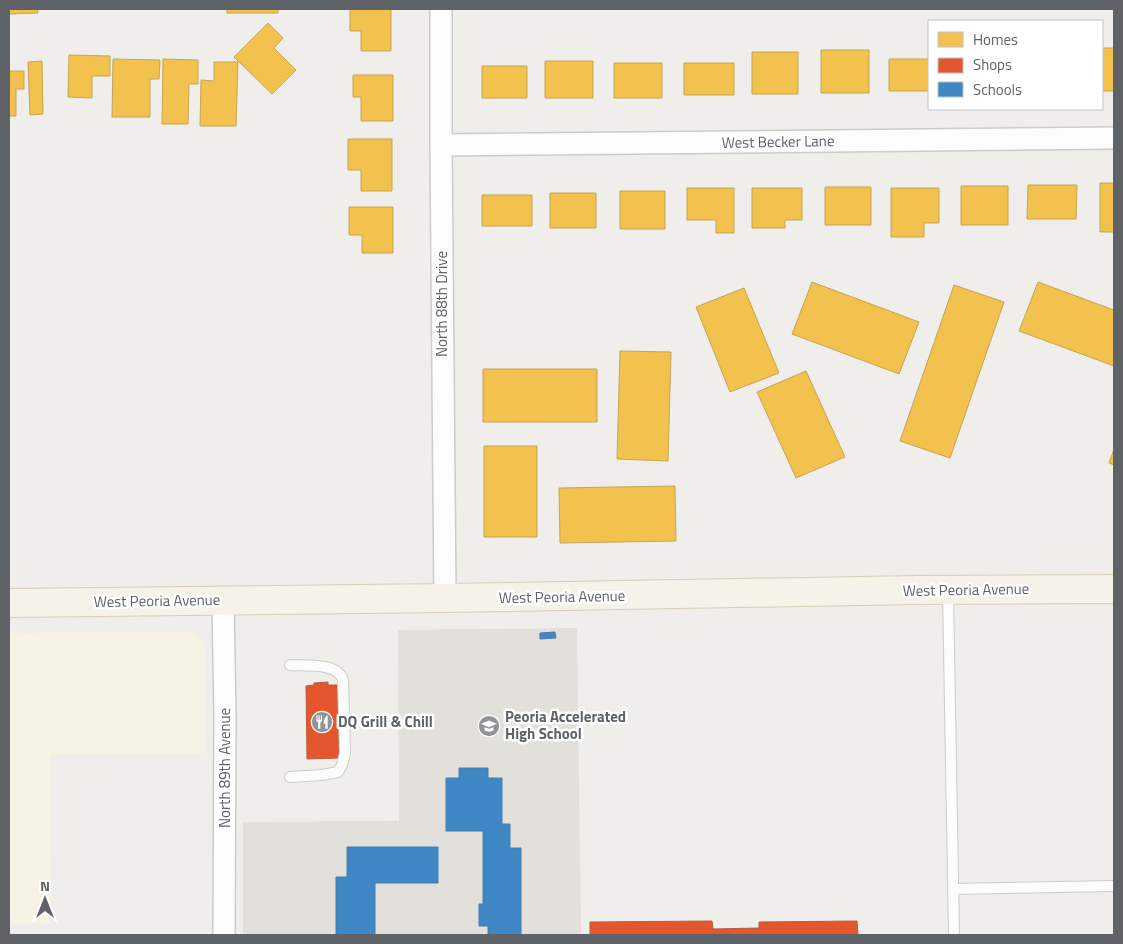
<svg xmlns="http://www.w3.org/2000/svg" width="1123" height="944" font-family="'Titillium Web',sans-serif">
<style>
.commercial{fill:#f7f3e4}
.education{fill:#e2e0da}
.homes{fill:#f2c14e;stroke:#c6a556}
.shops{fill:#e4572e;stroke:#bc5b3f}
.schools{fill:#3f88c5;stroke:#497da9}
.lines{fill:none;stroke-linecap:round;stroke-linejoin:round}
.lane-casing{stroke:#cbcccc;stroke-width:12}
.street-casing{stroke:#cbcccc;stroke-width:24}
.primary-casing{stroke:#d7ceb8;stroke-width:30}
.lane{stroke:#fdfcfc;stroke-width:10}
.street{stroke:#fdfcfc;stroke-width:21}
.primary{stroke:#f4f2e9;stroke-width:28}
.labels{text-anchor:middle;stroke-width:5;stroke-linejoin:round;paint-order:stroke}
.street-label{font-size:15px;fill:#5f6368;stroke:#fff}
.poi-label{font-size:15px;font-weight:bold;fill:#5f6368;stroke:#fff;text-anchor:start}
</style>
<rect width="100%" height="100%" fill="#efeeea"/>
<path class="commercial" d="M190 632 197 634 203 640 206 649V753L50 755 51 923 9 924V633Z"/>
<path class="education" d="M577 628 581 935H243V822L399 821 398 630Z"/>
<path class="homes" d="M9 9H37L38 13 9 14Z
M227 9H278V13H227Z
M350 9H391V51H361V31H350Z
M268 23 283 38 274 48 296 70 272 94 234 57Z
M1102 48H1114V91H1102Z
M821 50H869V93H821Z
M752 52H798V94H752Z
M69 55 110 56V76H92V98L68 97Z
M113 59 160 60 159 79H150V117H112Z
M163 59 198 60V84H189L188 124H162Z
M889 59H929V91H889Z
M42 61 43 114 30 115 28 62Z
M545 61H593V98H545Z
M214 62H238L236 126H200L201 80 214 81Z
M614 63H662V98H614Z
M684 63H734V95H684Z
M482 66H527V98H482Z
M9 71H24V89H16V116H9Z
M353 75H393V121H361V97H353Z
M348 139H392V191H361V170H348Z
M1100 183H1114V232H1100Z
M1028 185H1077L1076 219H1027Z
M961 186H1008V225H961Z
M825 187H871V225H825Z
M687 188H734V233H716V220H687Z
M752 188H802V220H785V228H752Z
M891 188H939V223H924V237H891Z
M620 191H665V229H620Z
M550 193H596V228H550Z
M482 195H532V226H482Z
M349 207H393V253H362V235H349Z
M812 282 919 322 899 374 792 334Z
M1038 282 1114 310V366L1019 331Z
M954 285 1004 302 950 458 900 441Z
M744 288 779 373 730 392 696 307Z
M620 351 671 352 668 461 617 459Z
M483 369H597V422H483Z
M806 371 845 457 796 478 757 392Z
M484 446H537V537H484Z
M1114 449V465L1109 463Z
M675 486 676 541 560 543 559 488Z"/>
<path class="shops" d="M328 682V685H337L339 758 307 759 306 686 314 685V683Z
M712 921 713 929 759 928V922L857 921 858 935H590V922Z"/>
<path class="schools" d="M555 632 556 638 540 639V633Z
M459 768H488V778H502V824H510V848H521V935H488V926H479V904H483V831H446V778H459Z
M347 847H438V883H375V935H336V877H347Z"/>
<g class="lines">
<g class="lane-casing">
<path id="lane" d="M948 591 954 935
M290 665C306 666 337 662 343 680L345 753 342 765 338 772 322 775 290 777
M953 889 1114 886"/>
</g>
<g class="street-casing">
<path id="street" d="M441 9V145L445 598
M441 145 1114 138
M223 600 225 717 224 935"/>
</g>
<g class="primary-casing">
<path id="primary" d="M9 603 445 598 917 590 1114 589"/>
</g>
<use href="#lane" class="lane"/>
<use href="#street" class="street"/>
<use href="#primary" class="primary"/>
</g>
<defs>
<g id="restaurant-disc" transform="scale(1.125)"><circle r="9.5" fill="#919496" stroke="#fff"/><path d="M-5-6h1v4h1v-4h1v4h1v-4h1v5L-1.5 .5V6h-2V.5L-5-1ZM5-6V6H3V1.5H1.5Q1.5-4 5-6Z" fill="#fff"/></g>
<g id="school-disc" transform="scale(1.125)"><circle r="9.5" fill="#919496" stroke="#fff"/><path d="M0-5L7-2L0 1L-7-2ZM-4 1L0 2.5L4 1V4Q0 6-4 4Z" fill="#fff"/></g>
</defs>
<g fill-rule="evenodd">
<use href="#restaurant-disc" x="322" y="722"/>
<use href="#school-disc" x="489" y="726"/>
</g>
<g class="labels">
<g class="street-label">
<text transform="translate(778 142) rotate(-1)" y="5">West Becker Lane</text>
<text transform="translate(442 304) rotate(-90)" y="5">North 88th Drive</text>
<text transform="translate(966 590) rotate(-1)" y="5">West Peoria Avenue</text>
<text transform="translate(562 597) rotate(-1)" y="5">West Peoria Avenue</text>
<text transform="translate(157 601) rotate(-1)" y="5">West Peoria Avenue</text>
<text transform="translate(225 768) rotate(-90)" y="5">North 89th Avenue</text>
</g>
<g class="poi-label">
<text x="505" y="722">Peoria Accelerated<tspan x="505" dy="17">High School</tspan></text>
<text x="338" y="727">DQ Grill &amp; Chill</text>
</g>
</g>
<rect width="1123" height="944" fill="none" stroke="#5f6368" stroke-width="20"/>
<rect x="928" y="20" width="175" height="90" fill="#ffffff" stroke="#bfc1c3"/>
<rect x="938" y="32" width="25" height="15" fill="#f2c14e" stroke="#bfc1c3"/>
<text x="973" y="45" font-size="15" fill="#5f6368">Homes</text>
<rect x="938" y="58" width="25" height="15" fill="#e4572e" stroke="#bfc1c3"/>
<text x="973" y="70" font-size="15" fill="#5f6368">Shops</text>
<rect x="938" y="82" width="25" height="15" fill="#3f88c5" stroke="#bfc1c3"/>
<text x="973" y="95" font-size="15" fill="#5f6368">Schools</text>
<g transform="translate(45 899)" stroke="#ffffff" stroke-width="4" paint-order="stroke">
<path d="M0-4L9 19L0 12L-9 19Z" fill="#5f6368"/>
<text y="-8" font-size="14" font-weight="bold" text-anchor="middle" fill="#5f6368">N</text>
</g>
</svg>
